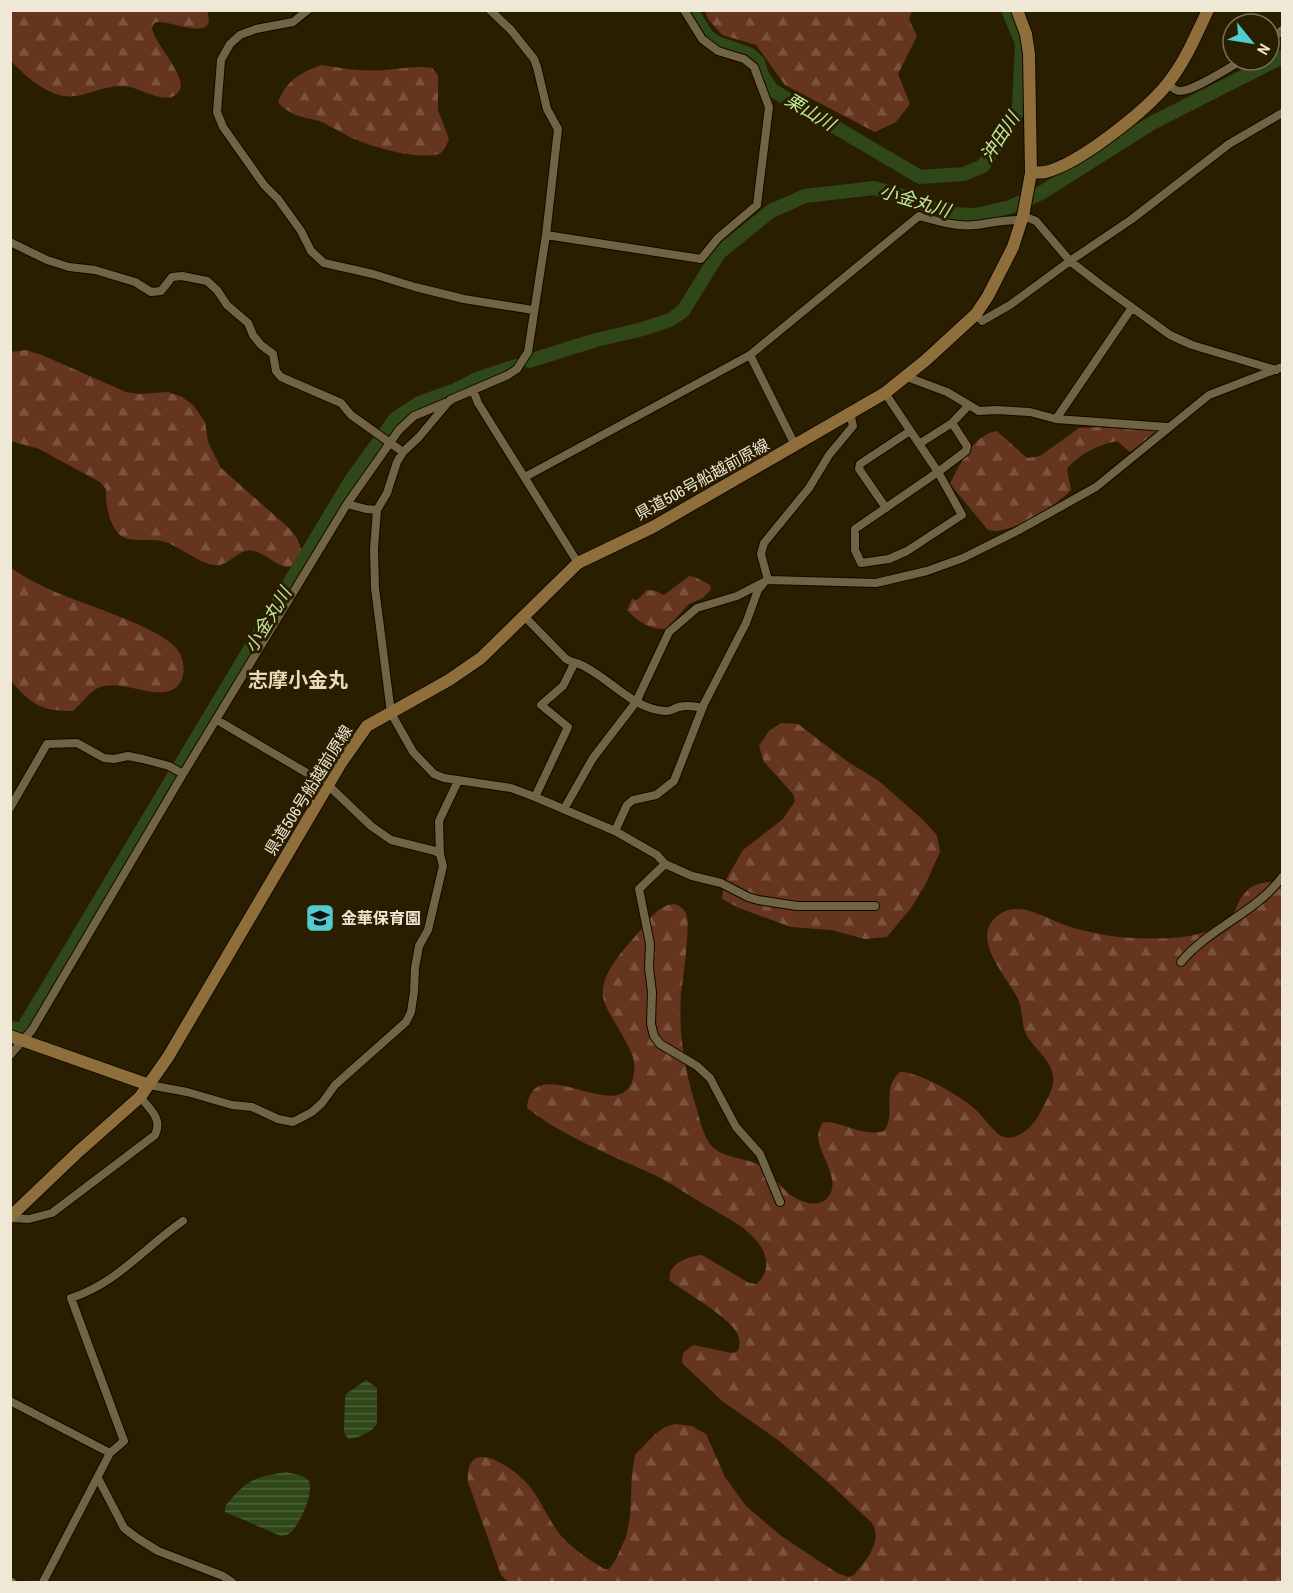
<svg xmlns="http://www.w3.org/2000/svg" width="1293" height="1593" font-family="'Archivo Narrow','Noto Sans JP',sans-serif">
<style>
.forest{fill:url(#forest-firs)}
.water{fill:url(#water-rules)}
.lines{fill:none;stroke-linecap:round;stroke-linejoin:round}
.river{stroke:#304717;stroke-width:14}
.street-casing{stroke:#110800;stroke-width:10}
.secondary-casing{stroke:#110800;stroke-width:14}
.street{stroke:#716444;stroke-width:8}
.secondary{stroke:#8e6e3b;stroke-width:12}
.labels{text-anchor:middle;stroke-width:6;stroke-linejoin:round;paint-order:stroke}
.street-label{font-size:16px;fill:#f0e8d6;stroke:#2a1e00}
.poi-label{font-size:16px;font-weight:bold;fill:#f0e8d6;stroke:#2a1e00;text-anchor:start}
.water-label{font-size:18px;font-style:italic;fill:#c2ea9d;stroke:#2a1e00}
.quarter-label{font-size:20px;font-weight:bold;fill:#eadbb8;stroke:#2a1e00}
</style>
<defs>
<pattern id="forest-firs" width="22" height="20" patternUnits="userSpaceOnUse" patternTransform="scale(1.5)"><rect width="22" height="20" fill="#65351d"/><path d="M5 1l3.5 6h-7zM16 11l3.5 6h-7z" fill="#7b523d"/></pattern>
<pattern id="water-rules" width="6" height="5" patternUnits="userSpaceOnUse" patternTransform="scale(1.5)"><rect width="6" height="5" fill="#304717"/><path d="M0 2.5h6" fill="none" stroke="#4e6238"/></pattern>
</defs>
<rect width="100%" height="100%" fill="#2a1e00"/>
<path class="forest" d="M10 11H207C219 43 171 21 159 22 154 22 154 24 152 28 155 45 186 75 180 89 172 108 143 90 130 87 105 81 82 102 59 95 41 90 23 74 11 61Z
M705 11H912L909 19 917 36 898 74 910 104 896 122 875 132 785 85 756 45 722 35 708 19Z
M321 65C342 68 362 72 384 70 401 69 415 65 432 68L438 75V110L449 139C447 144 444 152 439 154 419 160 375 148 357 140 344 135 332 126 319 121 304 117 289 116 278 102 288 79 299 74 321 65Z
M26 350 42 355 126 392 139 394 168 392 182 397 193 405 205 422 208 442 221 468 289 528 297 538 303 554 290 567C276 567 267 553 253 551 240 548 232 562 220 565 203 568 180 545 162 541 149 538 127 544 118 533 109 523 105 502 106 489L100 482 39 449 11 441V352Z
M1099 427 1158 430 1157 434 1130 452 1117 441C1100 444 1077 455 1067 469L1071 490C1058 505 1008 537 988 530L950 484C959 465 974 434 997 431L1027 458 1040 456 1079 428Z
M11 568C48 594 95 605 137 624 150 630 166 637 176 648 186 658 187 681 174 689 154 701 118 676 96 689 88 694 80 705 73 711 41 711 32 705 11 681Z
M689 576 695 577 710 585 711 589 703 598 689 604 666 629C650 630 637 621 627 610L632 599 637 600 647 590 656 591 664 595Z
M781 723 798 724 848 762 879 781 922 819 937 835 940 852 925 885 911 908 887 937 865 939 831 930 791 927 739 908 722 899 724 883 743 850 783 819 795 801 793 794 764 762 759 746 769 731Z
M1282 881V1582H508L501 1575 468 1482C465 1432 516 1469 531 1488 543 1504 550 1524 564 1539 576 1551 590 1560 604 1569H609L615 1561 626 1537 630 1517 632 1473 635 1455 654 1435 665 1427 675 1424 692 1426 706 1434 725 1477 746 1506 780 1535 837 1573 848 1577 854 1575C866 1560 883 1542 872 1523L830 1484 778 1440 722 1401 682 1363 683 1353 693 1345 732 1353 738 1351C740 1345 740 1339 737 1333 729 1317 685 1292 670 1281 666 1264 689 1256 702 1255L749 1283 757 1284C770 1271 769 1255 756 1240 743 1225 724 1216 707 1206 688 1195 668 1181 648 1172 606 1153 563 1136 527 1108 532 1047 621 1129 633 1078 637 1062 632 1053 625 1040 619 1028 610 1016 605 1004 594 976 628 946 644 926 653 914 673 892 686 913 691 923 683 979 681 994 678 1034 685 1072 697 1110 700 1121 703 1134 710 1144 720 1158 744 1157 759 1165 769 1171 777 1182 785 1190 796 1201 822 1213 831 1192 838 1175 818 1152 818 1136 818 1132 821 1126 822 1123 834 1117 862 1138 884 1131 897 1113 880 1089 900 1072 919 1071 962 1097 976 1110 985 1118 991 1129 1001 1136 1005 1138 1009 1138 1014 1137 1026 1133 1034 1124 1040 1113 1045 1102 1055 1089 1053 1076 1051 1059 1033 1048 1026 1034 1021 1023 1023 1010 1018 999 1009 979 971 941 995 918 1018 896 1047 921 1071 927 1091 933 1112 937 1133 938 1163 939 1200 940 1225 922 1232 918 1235 911 1238 904 1249 882 1260 883 1282 881Z"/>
<path class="water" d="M366 1380 377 1388V1424C372 1432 357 1439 348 1439L344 1432 345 1398 346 1394Z
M286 1472C293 1474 304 1475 308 1480 316 1490 299 1526 290 1533 288 1535 284 1535 281 1536L225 1512V1506C248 1479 252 1478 286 1472Z"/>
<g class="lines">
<path class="river" d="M691 10 707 36 715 42 749 54 758 62 762 75 772 90 920 177 964 174 983 166 1019 108 1022 43 1008 10
M529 361 596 340 639 330 670 320 683 311 719 253 771 211 805 196 874 188 906 197 935 209 953 214 976 215 1010 207 1041 193 1152 123 1282 57
M10 1028 22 1030 351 480 395 419 419 403 455 390 477 379 516 366
M10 1045 11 1044"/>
<g class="street-casing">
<path id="street" d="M308 10 293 22 256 29 240 35 230 44 221 60 217 112 223 127 264 185 278 199 301 231 311 251 324 263 373 274 415 287 464 299 533 310
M490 10 511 30 534 59 537 67 547 109 558 129 546 235
M684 10 702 39 718 51 744 59 754 67 769 107 757 205 718 238 701 259 546 235 528 352 517 369 508 375 450 400 419 437 403 452 397 462 387 493 377 510 374 549 375 588 391 713 413 752 434 774 444 778 511 788 535 797 615 831 657 855 665 864 692 876 721 883 748 897 758 900 797 906H875
M1269 42 1282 30
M1168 84C1171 87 1175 91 1180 91 1194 91 1229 67 1243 60
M1023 216 1036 221 1070 261 1101 285 1170 335 1192 345 1276 370
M10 242 47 260 69 267 95 270 135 282 151 292 161 291 172 277 182 276 207 281 217 290 227 305 248 323 253 335 261 345 273 354 276 371 281 377 341 403 351 415 403 452
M976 314 982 321 1010 305 1070 261 1132 219 1229 144 1282 113
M750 355 795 445
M907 377 947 392 979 411 996 410 1030 412 1056 419 1167 427
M473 390 478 403 578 563
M885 393 938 472 966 451 967 446 952 423
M1056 419 1131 309
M919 444 952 423 968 406
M938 472 962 515 907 551 889 559 861 563 855 550V529Z
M525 477 750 355 919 216C937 221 956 227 975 225 992 223 1006 219 1022 220
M347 504 399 430 414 416 450 401
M886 508 859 469 860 464 910 431
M768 580 761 554 764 543 809 488 829 455 853 426 850 413
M524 616 566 659C573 663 580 663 587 668 613 682 634 709 665 711 670 712 674 708 679 707 687 705 694 706 702 708
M217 720 329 786 371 826 391 840 435 851 440 854
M535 797 568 727 541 705 563 686 574 664
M10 808 47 744 77 743 104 758 114 759 128 756 143 759 169 766 183 774
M564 809 593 758 636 702 669 632 697 608 737 596 768 580 876 583 927 571 963 558 1019 530 1096 487 1209 395 1282 367
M615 831 627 805 633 800 656 795 674 781 704 704 746 623 758 590 763 584
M665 864 639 889 650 944 649 968 652 992 651 1024 654 1036 660 1044 697 1066 710 1078 736 1127 760 1154 780 1202
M1181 962C1210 927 1256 913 1282 877
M10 1055 32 1030 183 774 347 504 366 509 377 510
M149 1085 187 1092 232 1105 252 1107 278 1119 293 1122 312 1112 322 1103 335 1085 406 1022 411 1012 414 992 415 968 419 946 428 930 443 866 440 854 439 821 458 781
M10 1218 29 1219 52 1213 155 1135C163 1119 150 1109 140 1097
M10 1401 110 1453
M98 1478 124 1528 137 1538 158 1551 223 1576 232 1582
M10 1582H12
M43 1582 110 1453 124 1441 71 1298C116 1284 145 1247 183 1221"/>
</g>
<g class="secondary-casing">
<path id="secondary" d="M1031 173C1035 172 1040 173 1045 172 1078 165 1147 110 1168 83 1185 62 1196 35 1208 10
M10 1036 149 1085
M10 1217 78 1152 140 1097 168 1057 341 763 367 726 449 680 481 658 578 563 653 527 885 393 926 360 976 314 988 296 1013 247 1023 216 1031 173 1029 54 1026 34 1017 10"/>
</g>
<use href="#street" class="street"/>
<use href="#secondary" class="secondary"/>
</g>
<defs>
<g id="school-square" transform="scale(1.5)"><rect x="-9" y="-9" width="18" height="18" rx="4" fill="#52cdcc" stroke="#2a1e00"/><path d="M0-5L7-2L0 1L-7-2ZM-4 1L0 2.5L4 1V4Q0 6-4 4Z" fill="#111"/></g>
</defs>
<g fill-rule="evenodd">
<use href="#school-square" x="320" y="918"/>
</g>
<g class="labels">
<g class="street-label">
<text transform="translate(702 479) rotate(-29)" y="6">県道506号船越前原線</text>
<text transform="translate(308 790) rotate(-58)" y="6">県道506号船越前原線</text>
</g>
<g class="poi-label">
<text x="341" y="924">金華保育園</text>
</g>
<g class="water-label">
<text transform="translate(810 112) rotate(31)" y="6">栗山川</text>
<text transform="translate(1000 137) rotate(-57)" y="6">沖田川</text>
<text transform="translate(915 201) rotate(17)" y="6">小金丸川</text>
<text transform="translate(268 620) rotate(-59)" y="6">小金丸川</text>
</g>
<g class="quarter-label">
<text x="298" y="687">志摩小金丸</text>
</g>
</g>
<rect width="1293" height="1593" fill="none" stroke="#f0e8d6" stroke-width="24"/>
<g transform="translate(1251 42) rotate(120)"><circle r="28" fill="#2a1e00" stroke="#796f56" stroke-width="1.5"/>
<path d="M0-4.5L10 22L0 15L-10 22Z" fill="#52cdcc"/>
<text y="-9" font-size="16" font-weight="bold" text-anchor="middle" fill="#f0e8d6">N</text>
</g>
</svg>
